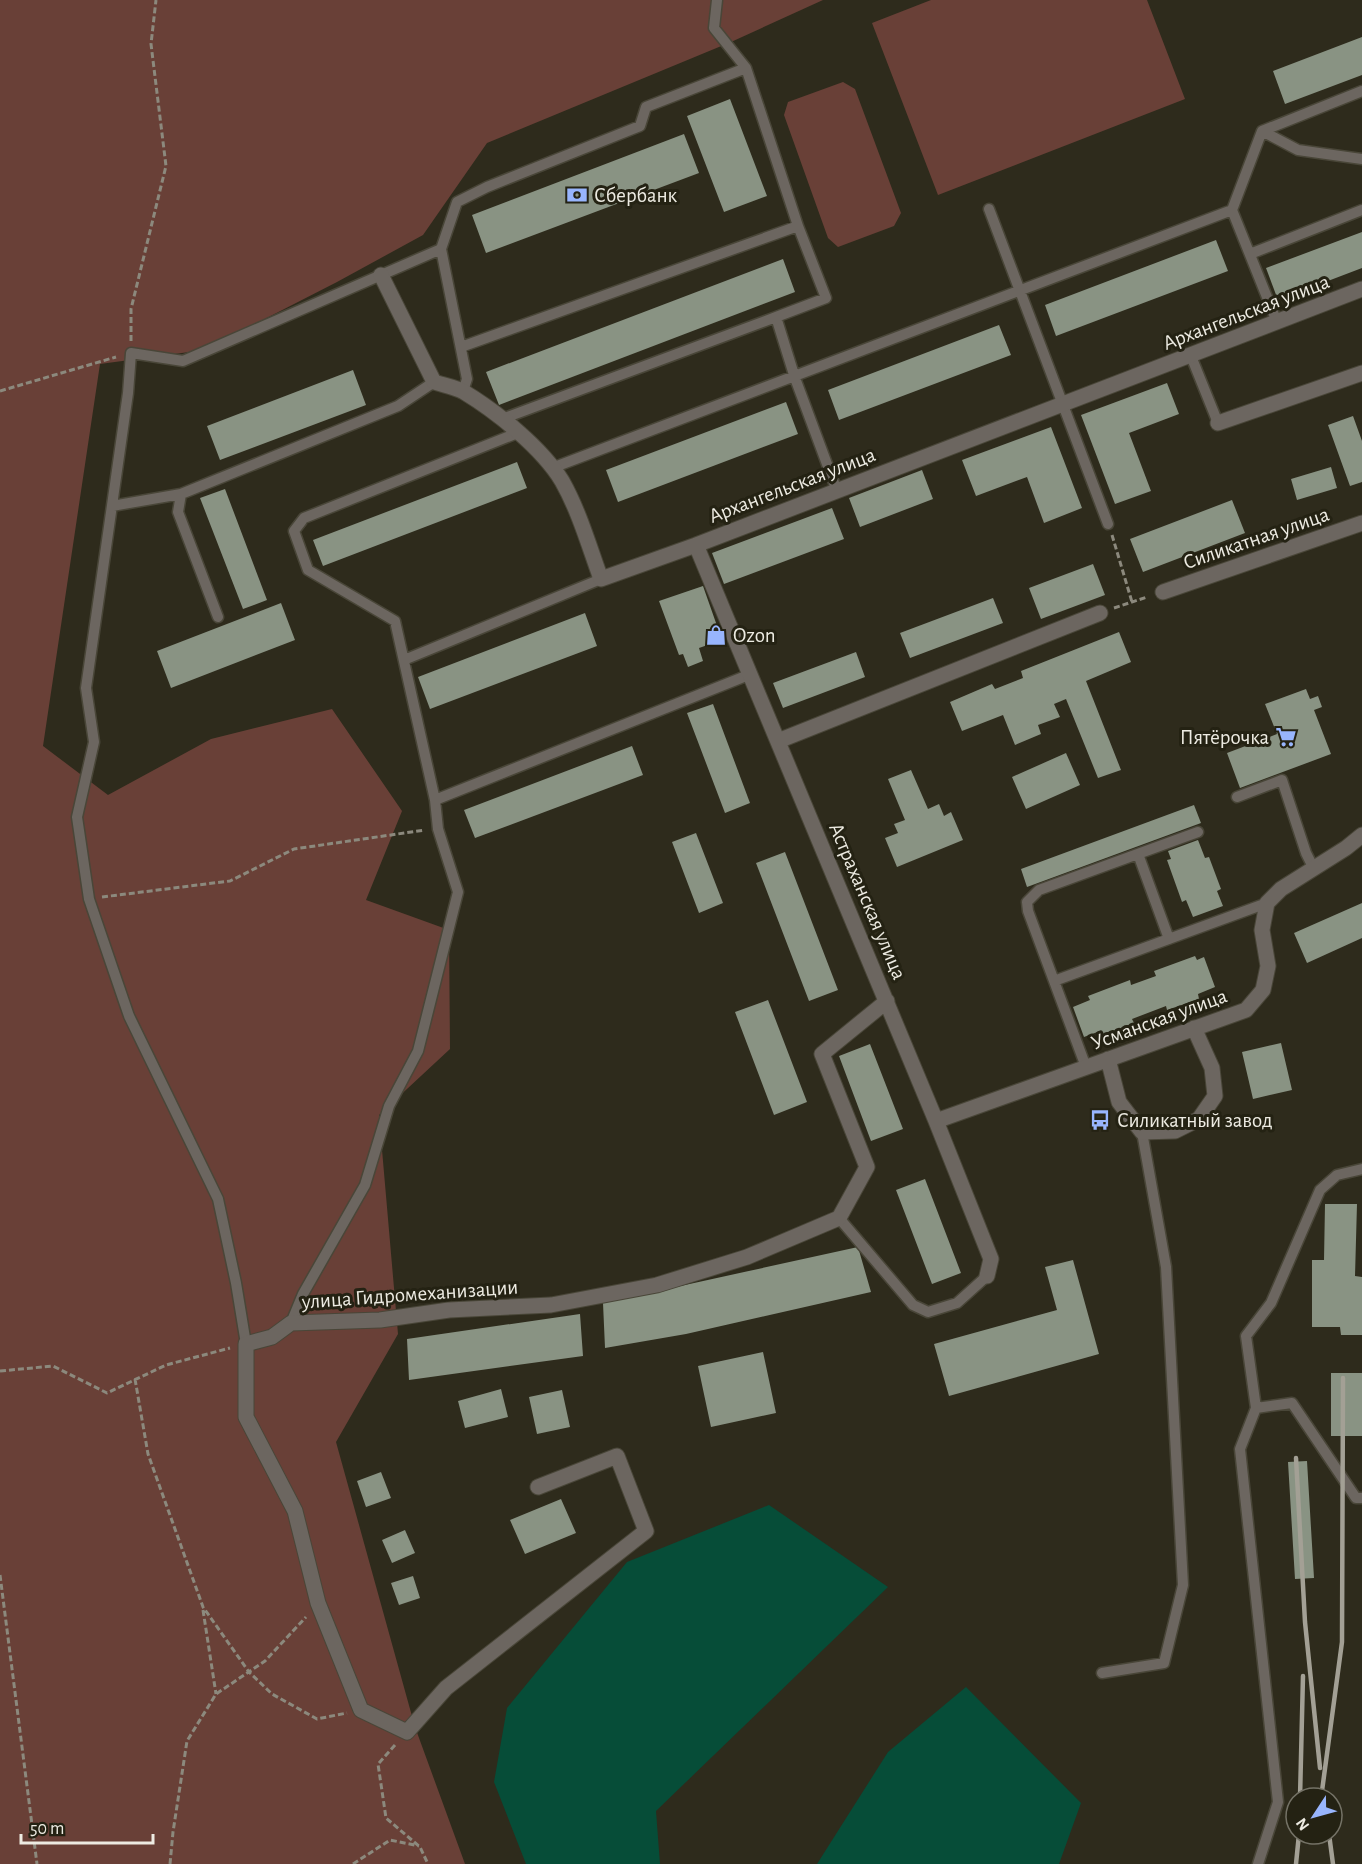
<svg xmlns="http://www.w3.org/2000/svg" width="1362" height="1864" font-family="'Alegreya Sans',sans-serif">
<style>
.green{fill:#694037}
.water{fill:#064d38}
.building{fill:#899383}
.lines{fill:none;stroke-linecap:round;stroke-linejoin:round}
.service-casing{stroke:#494638;stroke-width:13}
.minor-casing{stroke:#494638;stroke-width:17}
.path{stroke:#8c897d;stroke-width:3;stroke-dasharray:6 3;stroke-linecap:butt}
.service{stroke:#6c6660;stroke-width:10}
.minor{stroke:#6c6660;stroke-width:15}
.rail{stroke:#a3a095;stroke-width:4.5}
.labels{text-anchor:middle;stroke-width:6;stroke-linejoin:round;paint-order:stroke}
.poi-label{font-size:21px;fill:#edebe2;stroke:#242213;text-anchor:start}
.street-label{font-size:21px;fill:#edebe2;stroke:#242213}
</style>
<rect width="100%" height="100%" fill="#2e2b1c"/>
<path class="green" d="M0 0H823L731 42 487 143 423 235 337 282 204 350 100 364 43 746 108 795 211 739 332 709 402 811 366 900 449 930 450 1049 379 1115 398 1334 336 1442 415 1727 465 1864H0Z
M931 0H1147L1185 99 938 195 872 23Z
M843 82 855 89 901 213 894 226 838 247 828 238 784 115 788 102Z"/>
<path class="water" d="M769 1505 888 1587 656 1811 660 1864H526L494 1782 507 1708 627 1562Z
M966 1687 1081 1803 1059 1864H817L888 1752Z"/>
<path class="building" d="M1362 37V75L1285 104 1273 71Z
M730 99 767 196 724 212 687 116Z
M684 134 699 173 486 253 472 215Z
M1362 232V268L1278 300 1266 268Z
M1216 240 1228 271 1056 336 1045 305Z
M783 259 795 292 499 405 486 372Z
M999 325 1011 355 839 420 828 390Z
M353 370 366 405 220 460 207 426Z
M1167 383 1179 414 1129 433 1151 491 1115 504 1081 415Z
M786 402 798 434 618 502 606 470Z
M1353 416 1362 441V482L1350 486 1328 425Z
M1051 427 1082 508 1044 523 1027 477 976 496 962 460Z
M517 462 527 488 323 566 313 540Z
M1331 467 1337 488 1297 500 1291 479Z
M922 470 933 499 860 527 849 498Z
M225 489 267 600 243 609 200 498Z
M1232 500 1245 533 1143 572 1130 539Z
M832 508 844 539 724 584 712 553Z
M1093 564 1105 595 1041 619 1029 588Z
M703 586 722 640 699 648 703 661 688 667 683 654 679 655 659 601Z
M993 598 1003 623 910 658 900 633Z
M281 603 295 640 171 688 157 651Z
M585 613 597 646 430 709 418 677Z
M1119 632 1131 662 1086 681 1121 770 1098 778 1066 699 1054 704 1060 717 1038 725 1041 734 1015 745 1003 715 962 731 950 702 992 684 995 689 1023 678 1021 671Z
M856 652 865 677 783 708 773 683Z
M1306 689 1310 699 1318 696 1322 707 1314 710 1331 754 1240 788 1227 753 1277 734 1265 704Z
M713 704 750 803 725 813 687 713Z
M632 746 643 775 475 838 464 810Z
M1066 753 1080 785 1026 809 1012 777Z
M911 770 928 809 939 804 944 816 951 812 963 840 897 867 885 838 898 833 894 824 905 820 888 779Z
M1194 805 1201 823 1027 887 1021 869Z
M696 833 723 903 699 913 672 842Z
M1198 840 1205 858 1209 857 1221 889 1217 891 1223 906 1193 917 1186 900 1182 902 1167 860 1171 859 1168 851Z
M785 852 838 990 809 1001 756 863Z
M1362 903V938L1307 963 1294 933Z
M1195 956 1197 960 1204 957 1215 987 1198 994 1199 999 1167 1010 1166 1006 1132 1019 1134 1023 1102 1035 1100 1031 1084 1037 1073 1007 1090 1000 1088 996 1130 980 1131 985 1156 976 1154 971Z
M768 1000 807 1102 774 1115 735 1012Z
M1281 1043 1292 1090 1253 1099 1242 1052Z
M870 1044 903 1129 871 1141 839 1056Z
M925 1179 961 1273 932 1284 896 1190Z
M1325 1204H1357L1355 1276 1362 1277V1335H1341L1340 1327H1312V1260H1324Z
M858 1247 871 1292 686 1334 605 1348 603 1303Z
M1073 1260 1099 1354 949 1396 934 1344 1057 1310 1045 1267Z
M580 1314 583 1356 409 1380 407 1339Z
M763 1352 776 1413 711 1427 698 1366Z
M1331 1373H1362V1436H1331Z
M501 1389 508 1417 465 1428 458 1401Z
M562 1390 570 1427 537 1434 529 1397Z
M1307 1461 1314 1578 1295 1579 1288 1462Z
M381 1472 391 1498 366 1507 357 1481Z
M561 1499 576 1533 525 1554 510 1520Z
M405 1530 415 1553 392 1563 382 1540Z
M413 1576 420 1598 399 1605 391 1583Z"/>
<g class="lines">
<g class="service-casing">
<path id="service" d="M717 0 714 28 746 68
M1262 131 1298 150 1362 159
M989 209 1108 524
M1232 210 1262 131 1362 91
M1250 254 1362 210
M461 347 798 226
M1191 356 1218 423
M463 391 467 379 441 249 457 202 487 187 640 126 646 107 746 68 798 226 826 298 776 317 795 378 837 491
M502 419 776 317
M552 468 1232 210 1277 322
M112 506 181 494
M218 617 178 512 181 494 398 406 434 382
M404 660 601 579
M1237 797 1282 780 1306 853 1314 869
M435 800 751 674
M1138 854 1169 939
M1054 981 1267 903
M1086 1067 1028 911 1027 902 1039 890 1198 832
M839 1218 913 1305 928 1312 957 1303 987 1276
M291 1323 303 1294 365 1185 389 1106 418 1051 458 892 438 829 435 800 395 621 308 570 294 531 304 518 520 432
M246 1344 236 1283 218 1199 129 1016 89 899 77 817 94 742 86 688 128 393 131 353 183 361 441 249
M1256 1408 1292 1403 1356 1498H1362
M1102 1673 1164 1663 1183 1585 1166 1267 1142 1132
M1258 1864 1278 1802 1240 1449 1256 1408 1246 1336 1271 1303 1320 1190 1337 1175 1362 1169"/>
</g>
<g class="minor-casing">
<path id="minor" d="M381 275 434 382C443 385 455 387 464 392 497 412 542 448 562 481 579 511 589 546 601 579L696 545 1362 289
M1218 423 1362 373
M696 545 936 1121 991 1259 987 1276
M1163 592 1362 523
M778 741 1100 613
M1108 1059 1119 1102 1142 1132 1175 1131 1199 1119 1215 1096 1212 1068 1194 1028
M936 1121 1246 1010 1263 990 1268 966 1262 930 1267 903 1281 889 1346 848 1362 835
M538 1487 617 1456 646 1531 446 1688 407 1732 361 1710 318 1603 295 1511 246 1417V1344L272 1337 291 1323 380 1320 449 1310 551 1305 657 1285 747 1257 839 1218 867 1167 822 1054 887 1001"/>
</g>
<path class="path" d="M131 341V309L166 166 151 44 156 0
M0 391 116 357
M1112 535 1132 602
M1114 608 1147 597
M102 897 230 881 294 849 425 830
M0 1371 53 1366 107 1393 166 1365 230 1348
M135 1379 148 1454 203 1607 249 1672 272 1694 317 1719 347 1713
M0 1575 37 1864
M203 1610 216 1694
M395 1745 378 1764 386 1818 420 1847 428 1864
M170 1864 173 1832 187 1741 216 1694 265 1661 306 1617
M353 1864 390 1840 419 1846"/>
<use href="#service" class="service"/>
<use href="#minor" class="minor"/>
<path class="rail" d="M1296 1458 1305 1622 1320 1768
M1322 1791 1342 1642 1343 1378
M1300 1798 1303 1676
M1329 1834 1333 1864
M1296 1864 1299 1834"/>
</g>
<defs>
<g id="bank-bare" transform="scale(1.62)"><path d="M-6-4H6V4H-6ZM0-2.3a2.3 2.3 0 1 0 0 4.6a2.3 2.3 0 1 0 0-4.6Z" fill="#98b5fd" stroke="#242213" stroke-width="2.5" paint-order="stroke"/></g>
<g id="shop-bare" transform="scale(1.62)"><path d="M-5-2.5h2.3a2.7 3.5 0 0 1 5.4 0H5L5.5 6h-11ZM-1.5-2.5h3a1.5 2.3 0 0 0-3 0Z" fill="#98b5fd" stroke="#242213" stroke-width="2.5" paint-order="stroke"/></g>
<g id="supermarket-bare" transform="scale(1.62)"><path d="M-6-5.5h2.5l.6 2H6L4.5 2H-2.5L-4.4-4H-6ZM-1.5 3.2a1.3 1.3 0 1 0 .1 0ZM3 3.2a1.3 1.3 0 1 0 .1 0Z" fill="#98b5fd" stroke="#242213" stroke-width="2.5" paint-order="stroke"/></g>
<g id="bus-bare" transform="scale(1.62)"><path d="M-5-6H5V4H4V6H2V4H-2V6H-4V4H-5ZM-3.5-4V0h7V-4ZM-3.5 1.2v1.5H-2V1.2ZM2 1.2v1.5H3.5V1.2Z" fill="#98b5fd" stroke="#242213" stroke-width="2.5" paint-order="stroke"/></g>
</defs>
<g fill-rule="evenodd">
<use href="#bank-bare" x="577" y="195"/>
<use href="#shop-bare" x="716" y="635"/>
<use href="#supermarket-bare" x="1286" y="737"/>
<use href="#bus-bare" x="1100" y="1120"/>
</g>
<g class="labels">
<g class="poi-label">
<text x="594" y="202">Сбербанк</text>
<text x="733" y="642">Ozon</text>
<text x="1269" y="744" text-anchor="end">Пятёрочка</text>
<text x="1117" y="1127">Силикатный завод</text>
</g>
<g class="street-label">
<text transform="translate(1246 312) rotate(-21)" y="7">Архангельская улица</text>
<text transform="translate(792 485) rotate(-21)" y="7">Архангельская улица</text>
<text transform="translate(1256 538) rotate(-19)" y="7">Силикатная улица</text>
<text transform="translate(868 901) rotate(67)" y="7">Астраханская улица</text>
<text transform="translate(1159 1019) rotate(-20)" y="7">Усманская улица</text>
<text transform="translate(410 1294) rotate(-4)" y="7">улица Гидромеханизации</text>
</g>
</g>
<g transform="translate(1314 1816) rotate(234)"><circle r="28" fill="#242213" stroke="#747266" stroke-width="1.5"/>
<path d="M0-4.5L10 22L0 15L-10 22Z" fill="#98b5fd"/>
<text y="-9" font-size="16" font-weight="bold" text-anchor="middle" fill="#edebe2">N</text>
</g>
<path d="M21 1834v9h132v-9" fill="none" stroke="#edebe2" stroke-width="3"/>
<text x="30" y="1834" font-size="18" fill="#edebe2" stroke="#242213" stroke-width="4.5" paint-order="stroke">50 m</text>
</svg>
